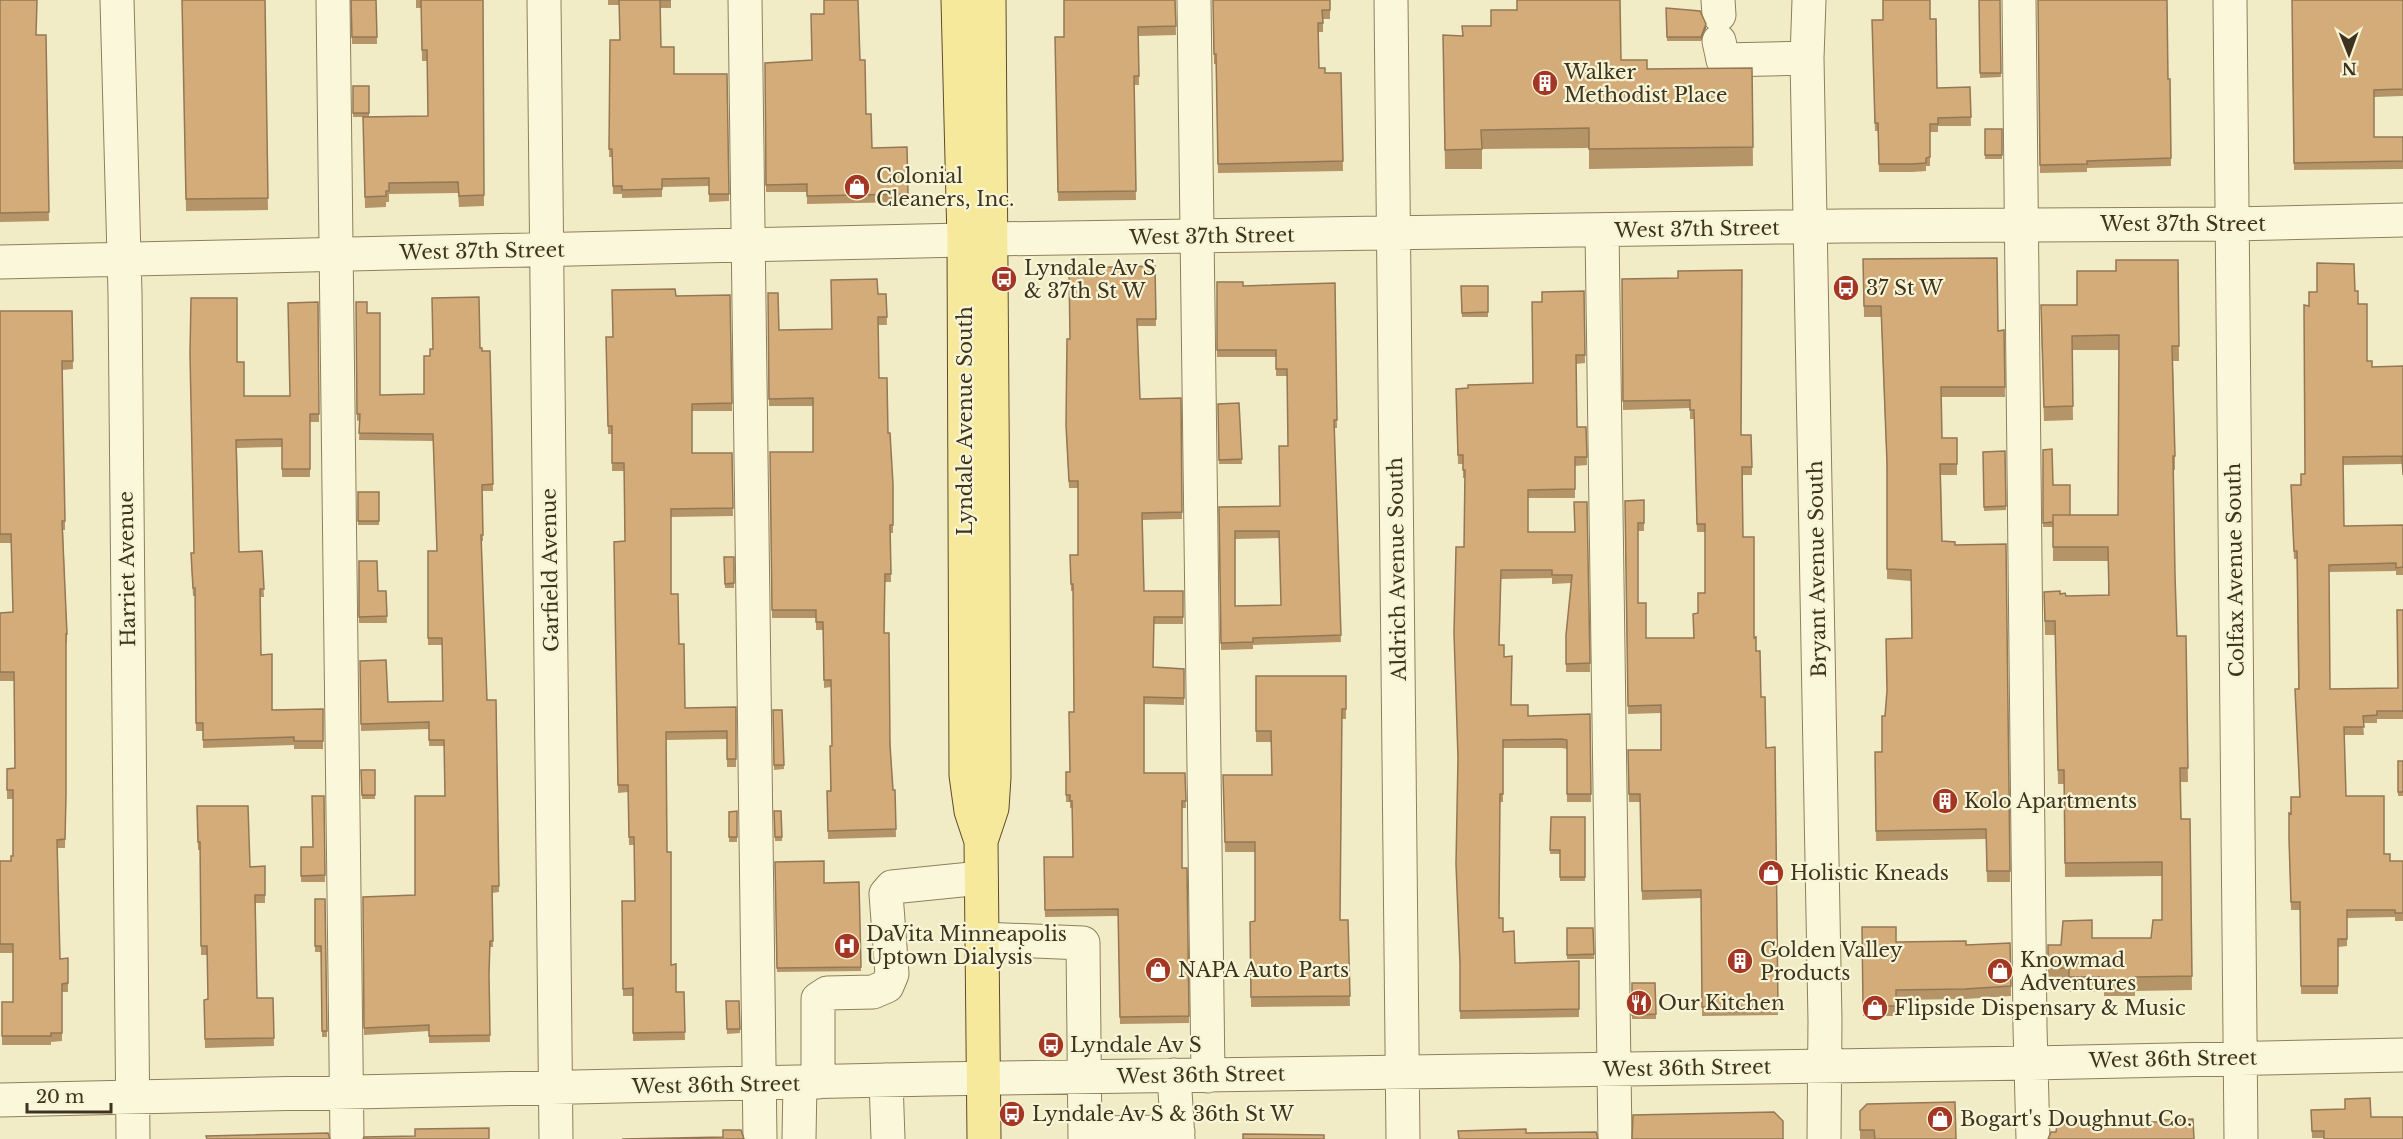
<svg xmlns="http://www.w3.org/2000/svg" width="2403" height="1139" font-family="'Libre Baskerville',serif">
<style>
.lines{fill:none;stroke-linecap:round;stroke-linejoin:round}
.minor-casing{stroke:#8f7f5a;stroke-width:35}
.major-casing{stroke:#5d4b2e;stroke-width:35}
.minor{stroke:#fbf7da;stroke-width:33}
.major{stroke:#f7e99c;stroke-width:33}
.wall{fill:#b59468;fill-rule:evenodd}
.shaded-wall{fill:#947855}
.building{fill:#d3ac79;stroke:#947855;stroke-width:1.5;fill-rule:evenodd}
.labels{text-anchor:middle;stroke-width:4.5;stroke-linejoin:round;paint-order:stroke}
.poi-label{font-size:20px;fill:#3e331f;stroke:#f8f4d6;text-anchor:start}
.street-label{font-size:20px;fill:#3e331f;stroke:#f8f4d6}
</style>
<rect width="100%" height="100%" fill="#f2ecc6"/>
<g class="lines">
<g class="minor-casing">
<path id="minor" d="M117 0 125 293 133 1139
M333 0 347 1139
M544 0 556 1139
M745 0 760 1139
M1194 0 1208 1076
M1391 0 1403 1139
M1718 0 1719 15
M1809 0 1807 58 1825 1021 1824 1139
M2019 0 2030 1027 2033 1139
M2230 0 2241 1139
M1719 41 1723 60 1807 58
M1602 231 1615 1139
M992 239 1842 226 2232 224 2403 220
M0 262 964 240
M982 939 1083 943 1085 1139
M1174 1075 1178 1139
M886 1080 888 1139
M818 1082V999L827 993 873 992 887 986 892 974 886 894 892 887 981 878
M0 1100 934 1079 2031 1063 2403 1055
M1085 1133 1178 1132
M799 1139 800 1082"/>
</g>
<g class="major-casing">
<path id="major" d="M958 0 964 240 966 775 971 811 981 841 984 1139
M981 841 992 808 994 777C992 518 993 259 989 0"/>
</g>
<use href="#minor" class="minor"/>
<use href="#major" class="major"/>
</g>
<path class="wall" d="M0 0 36 35H46L49 221 0 222Z
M182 0H265L268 210 186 211Z
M351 0H376L377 44H352Z
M416 0H483L484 206 459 207 458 193 389 194V202H386V207L365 208 363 117H367H353V86H369V117L428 116 427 61H422L421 8H416Z
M608 0H671V8H661V47L674 74H727L729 201 709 202V186L662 187V197L622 198V194H613L612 157H609L610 40H620L619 5H608Z
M1175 0 1176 35 1139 36V85H1134L1136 200 1058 201 1055 37H1064Z
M1213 0H1330V19H1323V32H1318L1319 68 1325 73H1341L1343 171 1218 173 1216 64H1214Z
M1979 0H2000L2001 77 1980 78Z
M2038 0 2166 12 2168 79H2170L2171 166 2087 168V172L2040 173Z
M2403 0V96L2374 97V137H2403V169L2294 170 2292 23Z
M1666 8 1706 28 1701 41H1667Z
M824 14 860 60 866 114 872 148 907 147 908 202 807 204V192H766L765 63 812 60Z
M1930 19 1937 88 1970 87 1971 126H1938V132H1930V166H1926V171L1912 172H1879L1878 131H1875L1872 20Z
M1443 35 1621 60 1647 69 1752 68 1753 166 1589 169V148L1482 149V169H1445Z
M1985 129H2002V159H1985Z
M1863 259 1998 331 2004 330 2005 397H1942V438L1957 464V475H1941L1942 541 1955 545 2006 544 2010 882H1987L1986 839 1876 841 1875 752H1882L1885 716 1912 638 1911 581 1887 579V473L1881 317H1864Z
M2178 260 2179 361H2173L2175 456V470H2173L2175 575 2177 636H2186L2188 782H2180L2181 819H2190L2192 990 2135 991V996H2104V991L2069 992V982L2048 983V945H2061L2092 938H2151L2162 920V876L2065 877 2064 784H2058L2055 635H2045L2044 592 2060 594 2066 596 2108 595V561H2053V527H2043V450L2053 485 2070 515H2118L2119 350H2072L2073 420 2044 421 2041 319 2077 305 2116 271Z
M1155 266 1156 326H1137L1140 399 1181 398 1182 519 1142 520 1144 591H1183V624H1154L1153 667 1184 669V705L1144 704V773H1185L1186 808H1182V868H1187L1189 1023 1120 1024 1118 916 1045 917 1044 857H1073L1072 808H1070V802H1066V772H1070L1074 712 1073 591H1071L1070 555H1078V488H1069L1066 432 1070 339Z
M1622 279 1741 435 1752 467V475H1743V537L1766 748 1775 747 1778 1015 1702 1016 1701 898 1642 900 1640 802H1629L1628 750H1661V713L1628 714 1625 501 1644 500V531H1638V603L1646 638H1694L1698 613 1705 593V532H1697L1694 419H1690V408L1623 410Z
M1217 282 1243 286 1335 283 1337 428H1334L1341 642 1253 645V649L1221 650 1219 507 1280 506 1288 446 1287 376H1276V357H1217ZM1279 538 1281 605 1235 606V539Z
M1461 286H1488V317H1462Z
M1584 291 1585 363 1576 364 1577 427H1586L1587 465 1575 466V498H1528V532H1575L1587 502 1590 672H1566V635L1571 583 1552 584V578L1501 579 1499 645 1504 657 1511 705 1528 716 1590 714 1591 802H1567V749L1562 748H1503V802H1500L1499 918 1503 932 1515 963 1579 961V1017L1460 1019 1465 478H1463V464H1458L1456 389 1533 383 1542 302Z
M2355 291 2358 304 2367 361 2372 367 2403 366 2402 464 2343 465 2344 526 2403 525V575H2396V571L2329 572 2330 689 2398 688 2403 610V719H2377V723H2363L2364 735H2344L2346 796 2384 854 2390 861H2403V921H2395V917L2347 918V946L2338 947V994H2301L2300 910H2291L2289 847 2291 814 2299 797 2297 559H2294L2291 493 2301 485 2305 474 2309 306Z
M768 293 779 330 832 329 878 294H886L887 325H878L879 378 888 433 893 484V533H890L891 582H885L884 633 893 790H895L896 837 828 839 827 791H830L832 746 831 687 824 688 823 630H816V618H772L770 452H813V406H769Z
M730 295 732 411H692V453H732L733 516 671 517V594L679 644 685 708 736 707V767H727V739L666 740 667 852 671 965 676 992H684L685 1040 633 1041V996H623L622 901H635L634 845H629L628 792 618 793 614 542 625 541 624 471H612V434H608L606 337H613L676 296Z
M318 302 319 422H310V477H282V447L237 448 239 552 262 551 264 597H260L261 655 272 710 323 709V749H294V745L203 748V731H196L195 596H193L191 561 194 553 237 362 244 396H290Z
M356 302 367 313 380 395 424 394 430 356 480 348 492 433 493 491H482L483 541H481L487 700H496L499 892 492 893 493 947H490L489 976 490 1042 429 1043V1031L364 1035 363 897 415 895 445 796 444 746H429V729L361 731 360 661 388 702 443 701 442 645H428V551H437L433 441 359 440 360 420 357 421Z
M0 311H72L73 369 62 370 65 521V530H63L67 634V643H66V804L65 848H57L60 959 68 958V992H62V1041L51 1042V1045H2V1002H13V953H0V861H11L13 856V799H7V769L15 768 14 681H0V613L13 612 11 543H0Z
M1239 403 1242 464H1219L1218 404Z
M2005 451 2006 510 1984 511 1983 452Z
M358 492H379V525H358Z
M724 557H734V588H725Z
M359 561 378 591H386L387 623H359Z
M1256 676H1346V719H1342L1340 920H1348L1350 1006 1251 1007 1250 922 1255 921V852H1225L1223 775H1272L1271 742H1256Z
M773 710H782L784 769 774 770Z
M2398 761H2403V796H2398Z
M361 770H375V799H362Z
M324 796 325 882H301V847H313Z
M197 806 250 867 265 866V903H255L257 998H273L274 1046 205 1048 204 1000 208 999 207 955H201L200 850H198Z
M737 811V842H729V812Z
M774 811H781L782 841H775Z
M1551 817H1585V881H1560V854H1550Z
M775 862 824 883 859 882 861 971 777 972Z
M315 899H325L327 1037H322L321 952H315Z
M1862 927 1896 942 1966 945 2010 943 2011 996 1965 999 1896 1000V1016H1863Z
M1567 928H1593L1594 959H1567Z
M1632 983H1655L1656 1019H1632Z
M726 1001H739L740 1033 727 1034Z
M2311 1110 2371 1117 2324 1138H2312Z
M1860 1111 1956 1139H1860Z"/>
<path class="shaded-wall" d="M1706 24V28L1701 41V37Z"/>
<path class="building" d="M0 0H37L36 35H46L49 212 0 213Z
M182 0H265L268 198 186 199Z
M351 0H376L377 37H352Z
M421 0H483L484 195 459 196 458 182 389 183V191H386V196L365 197 363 117 428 116 427 50H422Z
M619 0H671H660L661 47H674V74H727L729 194H709V178L662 179V189L622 190V186H613L612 149H609L610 40H620Z
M824 0H858L860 60H865L866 114H871L872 148 907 147 908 194 807 196V184L766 185 765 63 812 60 811 14H824Z
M1064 0H1175L1176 26 1138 27 1139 76H1134L1136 191 1058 192 1055 37H1064Z
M1213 0H1330V10H1322L1323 23H1318L1319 68H1325V73H1341L1343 161 1218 164 1216 54H1214Z
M1517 0H1620L1621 60H1647V69L1752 68 1753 147 1589 149V128L1481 130 1482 149 1445 150 1443 35 1463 36 1462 26H1491V10H1517Z
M1883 0H1930V19H1936L1937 88 1970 87 1971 117 1938 118V124H1930V157L1926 158V163L1912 164H1879L1878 123H1875L1872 20H1883Z
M1979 0H2000L2001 73H1980Z
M2038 0H2167L2168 79H2170L2171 158 2087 161V164L2040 165Z
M2292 0H2403V89L2374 90V137H2403V161L2294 163Z
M1666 8 1700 11 1706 24 1701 37H1667Z
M353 86H369V113H353Z
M1985 129H2002V155H1985Z
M1997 258 1998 331 2004 330 2005 387H1941L1942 438H1957V464H1940L1942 541 1955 542V545L2006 544 2010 871H1987L1986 829 1876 831 1875 752H1882V716H1885L1887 691 1886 639 1912 638 1911 570 1887 569V463L1881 306H1864L1863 259Z
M2116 260H2178L2179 346H2172L2175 456H2173L2175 575 2177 636H2186L2188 768H2180L2181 819H2190L2192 976 2135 977V982H2104V977H2069V968H2048V945H2061L2063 921 2092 920V938H2151L2153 920H2162V862L2065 863 2064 770H2058L2055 621H2045L2044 592 2060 591V594L2065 593 2066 596 2109 595 2108 547H2053V515H2118L2119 335 2072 336 2073 406 2044 407 2041 305H2077V271H2116Z
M2317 263 2354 264 2355 291H2358V304H2367V361H2372V367L2403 366V475L2402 456 2343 457 2344 526 2403 525V567L2396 568V563L2329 565 2330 689 2398 688 2397 610H2403V711H2377V715L2363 716 2364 727H2344L2346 796H2384V854H2390V861H2403V913H2395V910H2347V939H2338V986H2301L2300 902H2291L2289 839V813L2291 814V797H2300L2295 689H2299L2297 551H2294L2291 485H2301V474H2305L2304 305 2309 306V292H2317Z
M1155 266 1156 319H1137L1140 399 1181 398 1182 512 1142 513 1144 591H1183V617H1154L1153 667 1184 669V698L1144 697V773H1185L1186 801H1182V868H1187L1189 1016 1120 1017 1118 909 1045 910 1044 857H1073L1072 801H1070V795H1066V772H1070L1069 712H1074L1073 584H1071L1070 555H1078V481H1069L1066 425 1067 339H1070L1069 268Z
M1742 270 1741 435H1751L1752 467H1742L1743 537H1754V638L1756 637V651H1760L1761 697H1765L1766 748 1775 747 1778 1006 1702 1007 1701 890 1642 891 1640 794H1629L1628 750H1661V705L1628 706 1625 501 1644 500V523H1638V603H1646V638H1694L1693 614 1698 613V593H1705V524H1697L1694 410H1690V400L1623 401 1622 279 1678 278V271Z
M877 279 878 294H886L887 317H878L879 378H887L888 433H890L893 484V525H890L891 574H885L884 633H889L890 745 893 790H895L896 829 828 831 827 791H831L830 746H832L831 680H824L823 622H816V610H772L770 452H813V398L769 399 768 293H778L779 330 832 329 831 280Z
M1217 282H1243V286L1335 283 1337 420H1334L1341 635 1253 638V642L1221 643 1219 507 1280 506 1279 446H1288L1287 369H1276V350H1217ZM1235 531H1279L1281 605 1235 606Z
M1461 286H1488V312L1462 313Z
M675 289 676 296 730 295 732 403 692 404V453H732L733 508 671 509V594H678L679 644H684L685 708 736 707V759H727V731L666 732 667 852H671V965L676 964V992H684L685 1032 633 1033V988L623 989 622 901H635L634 837H629L628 785H618L614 542 625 541 624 463H612V426H608L606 337H613L612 290Z
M1584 291 1585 355H1576L1577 427H1586L1587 457H1575V489L1528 490V532H1575L1574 502H1587L1590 663 1566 664V635L1572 575H1552V570H1501L1499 645H1504V657L1512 656 1511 705H1528V716L1590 714 1591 794H1567V740L1562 739 1503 740V794H1500L1499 918H1503V932L1514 931 1515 963 1579 961V1009L1460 1011V964L1456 864 1458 758 1454 633 1456 547H1464L1465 470H1463V455H1458L1456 389 1468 388V385L1533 383 1532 302H1542V292Z
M479 297 480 348H482V351H490L492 433 493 484 482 485 483 535H481L487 700H496L499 886H492L493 941H490L489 973 490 1035 429 1036V1025L364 1028 363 897 415 895V796H445L444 740H429V722L361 724 360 661 386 660 388 702 443 701 442 638H428V551H437L433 434 359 433 360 414H357L356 302H367V313H380V395L424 394V356H430V349H433L432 298Z
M191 298H237V362H244V396H290L288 303 318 302 319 414H310V469H282V439L236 440 239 552 262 551 264 589H260L261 655 272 654V710L323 709V741H294V737L203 740V723H196L195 588H193L191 553H194L190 354Z
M0 311H72L73 361H62L65 521H62L67 634H66V795L65 839 57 840 60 959 68 958V983L62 984V1033H51V1036H2V1002H13V944H0V861H11V856H13V790H7V769L15 768 14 672H0V613L13 612 11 534H0Z
M1239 403 1242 459 1219 460 1218 404Z
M2052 449 2053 485H2070V515H2053V522L2043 523V450Z
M2005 451 2006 506 1984 507 1983 452Z
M358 492H379V521H358Z
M724 557H734V583L725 584Z
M359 561H377L378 591H386L387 616 359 617Z
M1256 676H1346V709H1342L1340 920H1348L1350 996 1251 997 1250 922 1255 921V842H1225L1223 775H1272L1271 731H1256Z
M773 710H782L784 765H774Z
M2398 761H2403V792H2398Z
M361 770H375V795H362Z
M312 796H324L325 875 301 876V847H313Z
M197 806H248L250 867 265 866V895H255L257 998H273L274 1038 205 1039 204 1000 208 999 207 946H201L200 842H198Z
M737 811V837H729V812Z
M774 811H781L782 837H775Z
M1551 817H1585V877H1560V850H1550Z
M824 861V883L859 882 861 967 777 968 775 862Z
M315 899H325L327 1031H322L321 946H315Z
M1862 927H1896V942L1966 941V945L2010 943 2011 986 1965 989 1896 990V1006H1863Z
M1567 928H1593L1594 954 1567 955Z
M1632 983H1655L1656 1014 1632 1015Z
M726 1001H739L740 1029H727Z
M2370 1098 2371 1117H2403V1139H2324V1131H2312L2311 1110 2345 1109V1099Z
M1955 1102 1956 1139H1875L1874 1130H1860V1111L1867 1104Z
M1774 1112 1783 1121V1139H1632L1633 1115Z
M2193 1119 2194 1139H2048L2051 1132H2056L2057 1124H2113V1122H2160L2159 1120Z
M489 1128V1139H363L364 1137 415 1136V1129Z
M1526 1129V1133L1596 1132 1598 1139H1459L1458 1131Z
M723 1130H741L744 1139H622L723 1137Z
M328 1133 330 1139H207L206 1136Z
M1243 1134 1324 1135V1139H1243Z"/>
<defs>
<g id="building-disc" transform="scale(1.35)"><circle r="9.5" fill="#a43724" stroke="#f8f4d6"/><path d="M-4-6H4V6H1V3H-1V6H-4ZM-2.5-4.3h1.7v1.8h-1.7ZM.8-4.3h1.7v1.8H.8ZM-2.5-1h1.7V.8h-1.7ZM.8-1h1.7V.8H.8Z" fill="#fff"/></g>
<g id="shop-disc" transform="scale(1.35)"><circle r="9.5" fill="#a43724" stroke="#f8f4d6"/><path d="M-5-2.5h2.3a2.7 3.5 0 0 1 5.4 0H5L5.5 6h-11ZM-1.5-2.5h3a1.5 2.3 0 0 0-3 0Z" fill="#fff"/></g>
<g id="bus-disc" transform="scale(1.35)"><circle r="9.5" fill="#a43724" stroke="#f8f4d6"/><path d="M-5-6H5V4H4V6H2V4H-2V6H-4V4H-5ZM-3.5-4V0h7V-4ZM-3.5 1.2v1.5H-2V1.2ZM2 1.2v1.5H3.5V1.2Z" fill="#fff"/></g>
<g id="hospital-disc" transform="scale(1.35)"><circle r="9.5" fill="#a43724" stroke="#f8f4d6"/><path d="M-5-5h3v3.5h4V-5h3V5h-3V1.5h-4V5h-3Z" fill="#fff"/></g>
<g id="restaurant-disc" transform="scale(1.35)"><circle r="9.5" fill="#a43724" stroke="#f8f4d6"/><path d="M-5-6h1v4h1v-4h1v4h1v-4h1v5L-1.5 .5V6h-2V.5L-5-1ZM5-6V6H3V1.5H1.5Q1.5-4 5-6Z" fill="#fff"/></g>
</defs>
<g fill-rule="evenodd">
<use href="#building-disc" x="1545" y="83"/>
<use href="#shop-disc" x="857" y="187"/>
<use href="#bus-disc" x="1004" y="279"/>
<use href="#bus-disc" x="1846" y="288"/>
<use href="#building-disc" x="1945" y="801"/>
<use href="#shop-disc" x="1771" y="873"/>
<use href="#hospital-disc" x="847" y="946"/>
<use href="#building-disc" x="1740" y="961"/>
<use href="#shop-disc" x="1158" y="970"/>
<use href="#shop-disc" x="2000" y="971"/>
<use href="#restaurant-disc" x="1639" y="1003"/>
<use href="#shop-disc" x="1875" y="1008"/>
<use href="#bus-disc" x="1051" y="1045"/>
<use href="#bus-disc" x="1012" y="1114"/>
<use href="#shop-disc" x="1940" y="1119"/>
</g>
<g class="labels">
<g class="poi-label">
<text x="1564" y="79">Walker<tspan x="1564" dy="23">Methodist Place</tspan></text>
<text x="876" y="183">Colonial<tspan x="876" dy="23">Cleaners, Inc.</tspan></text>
<text x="1024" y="275">Lyndale Av S<tspan x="1024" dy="23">&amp; 37th St W</tspan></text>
<text x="1866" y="295">37 St W</text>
<text x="1964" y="808">Kolo Apartments</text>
<text x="1790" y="880">Holistic Kneads</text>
<text x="866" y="941">DaVita Minneapolis<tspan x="866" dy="23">Uptown Dialysis</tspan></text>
<text x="1760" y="957">Golden Valley<tspan x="1760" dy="23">Products</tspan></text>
<text x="2020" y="967">Knowmad<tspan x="2020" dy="23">Adventures</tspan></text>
<text x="1178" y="977">NAPA Auto Parts</text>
<text x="1658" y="1010">Our Kitchen</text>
<text x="1894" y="1015">Flipside Dispensary &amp; Music</text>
<text x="1070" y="1052">Lyndale Av S</text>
<text x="1032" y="1121">Lyndale Av S &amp; 36th St W</text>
<text x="1960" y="1126">Bogart's Doughnut Co.</text>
</g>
<g class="street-label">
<text x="2183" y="231">West 37th Street</text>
<text transform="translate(1697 229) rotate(-1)" y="7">West 37th Street</text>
<text transform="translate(1212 236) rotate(-1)" y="7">West 37th Street</text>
<text transform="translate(482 251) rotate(-1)" y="7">West 37th Street</text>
<text transform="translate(965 421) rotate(-90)" y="7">Lyndale Avenue South</text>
<text transform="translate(127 569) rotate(-91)" y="7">Harriet Avenue</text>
<text transform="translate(1397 569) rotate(-91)" y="7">Aldrich Avenue South</text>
<text transform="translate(1817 569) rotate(-91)" y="7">Bryant Avenue South</text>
<text transform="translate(550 570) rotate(-91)" y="7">Garfield Avenue</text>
<text transform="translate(2235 570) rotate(-91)" y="7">Colfax Avenue South</text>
<text transform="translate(2173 1059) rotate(-1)" y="7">West 36th Street</text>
<text transform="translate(1687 1068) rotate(-1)" y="7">West 36th Street</text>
<text transform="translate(1201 1075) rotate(-1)" y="7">West 36th Street</text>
<text transform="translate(716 1085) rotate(-1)" y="7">West 36th Street</text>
</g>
</g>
<g transform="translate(2349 54) rotate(179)" stroke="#f8f4d6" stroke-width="4.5" paint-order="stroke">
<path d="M0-4.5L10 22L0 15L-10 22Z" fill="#3e331f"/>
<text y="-9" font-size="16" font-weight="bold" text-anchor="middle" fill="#3e331f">N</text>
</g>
<path d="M27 1103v9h84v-9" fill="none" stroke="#3e331f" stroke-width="3"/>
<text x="36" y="1103" font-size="18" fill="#3e331f" stroke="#f8f4d6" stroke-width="4.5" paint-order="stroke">20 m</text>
</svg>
